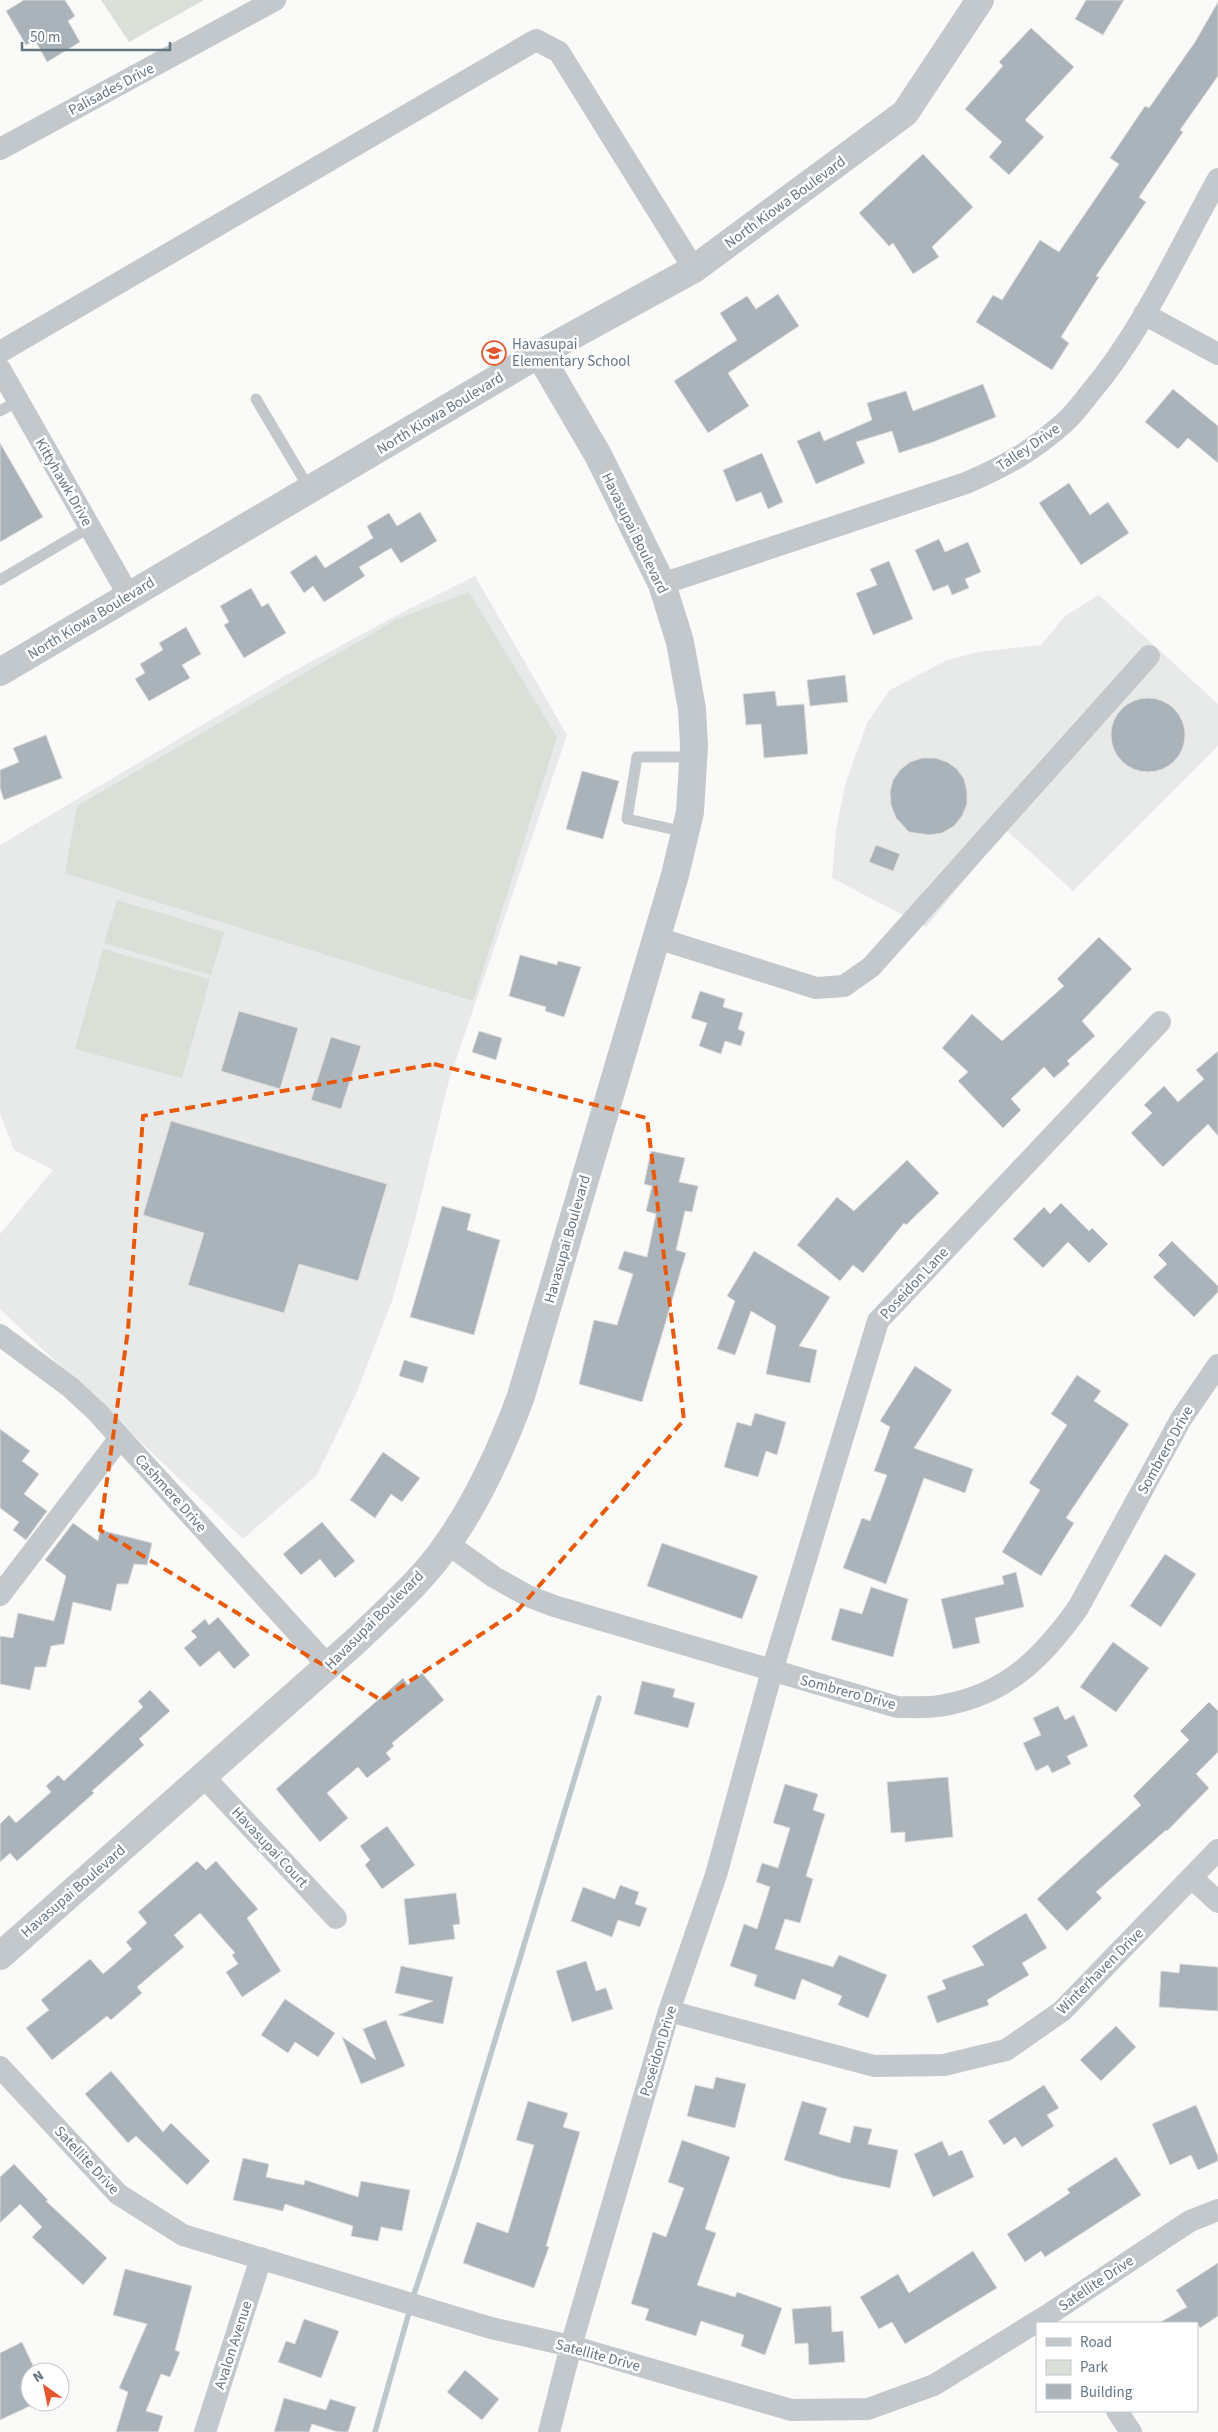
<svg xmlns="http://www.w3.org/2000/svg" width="1218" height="2432" font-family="'Source Sans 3',sans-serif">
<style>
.built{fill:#e8e9e9}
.green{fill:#dadfd7}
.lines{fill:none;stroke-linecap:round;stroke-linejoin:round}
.stream{stroke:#bbc7cb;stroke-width:5.5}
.building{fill:#aab3b9;stroke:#dcdcda}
.service{stroke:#c3c8cc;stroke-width:11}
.minor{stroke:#c3c8cc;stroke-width:22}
.tertiary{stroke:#c3c8cc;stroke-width:28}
.marked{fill:none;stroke:#e8590c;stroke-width:4;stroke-dasharray:10 6;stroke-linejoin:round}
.labels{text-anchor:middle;stroke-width:5;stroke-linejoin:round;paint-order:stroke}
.street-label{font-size:15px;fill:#657683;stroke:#fff}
.poi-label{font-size:15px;fill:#657683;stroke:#fff;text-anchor:start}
</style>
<rect width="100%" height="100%" fill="#fafaf8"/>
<path class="built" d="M475 576 567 735 449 1080 415 1220 392 1301 356 1394 317 1475 243 1539 0 1309V1234L53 1170 14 1150 0 1113V845L283 677 399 614Z
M1099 595 1218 704V746L1073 891 1006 830 926 927 832 878 836 829 846 782 867 723 890 690 947 660 978 652 1041 645 1065 616Z"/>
<path class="green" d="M101 0H204L129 42Z
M469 592 557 737 473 1001 65 873 77 806 397 619Z
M117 900 224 932 211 975 104 943Z
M103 949 210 979 182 1078 75 1049Z"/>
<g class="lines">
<path class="stream" d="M412 2300 455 2172 599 1698
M375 2432 410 2309"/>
</g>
<path class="building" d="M24 0H65L75 16 68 21 80 42 47 62 35 40 26 45 6 11Z
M1086 0H1124L1103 35 1075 19Z
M1218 2V76L1180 130 1183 132 1139 197 1146 202 1096 276 1099 277 1061 337 1069 343 1052 370 976 322 993 295 1002 300 1040 240 1059 252 1119 164 1110 158 1145 106 1149 108 1195 42Z
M1031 28 1074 67 1025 120 1044 137 1009 175 989 157 1002 142 965 109 1003 66 999 62Z
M923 154 973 207 932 247 939 257 913 274 893 243 889 246 859 213Z
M778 294 799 326 728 373 749 406 708 433 674 381 737 340 720 313 747 296 756 309Z
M983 384 996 417 933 442 899 453 892 431 856 442 865 463 816 484 797 441 820 431 824 441 872 420 867 403 906 391 913 411Z
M1173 389 1218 426V463L1188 438 1178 449 1145 422Z
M0 443 43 517 0 542Z
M762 453 783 502 768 509 761 492 736 502 723 470Z
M1069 483 1090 515 1108 502 1129 533 1081 565 1039 503Z
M420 512 437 541 401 563 391 548 359 567 365 576 324 602 313 586 304 593 290 572 316 555 325 568 373 538 367 526 389 513 397 526Z
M939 539 945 552 968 542 981 572 965 579 969 588 952 595 948 585 933 591 915 550Z
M889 561 913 619 873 635 856 593 877 585 870 569Z
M251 588 262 607 268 603 286 633 244 658 224 625 229 622 220 606Z
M186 627 201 654 182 665 190 678 149 701 135 679 145 673 140 664 163 650 159 643Z
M845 675 848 702 810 706 807 680Z
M775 691 777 706 804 704 808 754 764 758 761 724 746 725 743 694Z
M1111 735a37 37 0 1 1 74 0a37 37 0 1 1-74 0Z
M46 735 62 778 4 800 0 788V770L19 762 13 748Z
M922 758H935L947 762 957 769 964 779 967 792V804L962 816 954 826 942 833 929 835 909 832 896 818 891 805 890 792 893 780 900 770 910 762Z
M582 771 619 781 603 839 566 829Z
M876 845 900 854 893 871 869 862Z
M1099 937 1132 969 1082 1021 1095 1036 1067 1061 1070 1064 1054 1078 1044 1067 1011 1099 1021 1110 1003 1128 958 1081 968 1072 942 1048 972 1014 1002 1041 1064 986 1057 979Z
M520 955 557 965 558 961 581 967 564 1017 545 1011 546 1007 509 996Z
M700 991 725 999 723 1007 743 1013 738 1029 745 1032 741 1046 725 1041 721 1054 699 1046 707 1023 691 1018Z
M239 1011 298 1028 280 1089 221 1071Z
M479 1031 502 1038 496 1060 472 1052Z
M331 1037 361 1046 341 1109 311 1100Z
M1218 1051V1136L1208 1124 1163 1167 1131 1133 1152 1113 1144 1105 1164 1086 1178 1102 1204 1079 1196 1070Z
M171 1121 387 1184 358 1281 299 1264 284 1313 188 1285 204 1233 143 1215Z
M651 1151 685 1158 679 1182 698 1186 692 1212 685 1211 676 1250 686 1253 642 1402 579 1384 594 1320 617 1325 633 1274 618 1269 624 1251 647 1257 656 1214 646 1211 652 1186 644 1184Z
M907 1160 939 1193 906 1225 904 1223 863 1273 853 1265 840 1281 797 1245 837 1197 854 1211Z
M1061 1203 1089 1231 1092 1228 1108 1244 1089 1263 1068 1242 1043 1268 1013 1239 1044 1207 1050 1214Z
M442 1206 471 1214 467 1230 500 1240 474 1335 410 1317Z
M1172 1241 1218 1286V1292L1194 1317 1153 1277 1167 1264 1158 1255Z
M754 1251 830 1297 799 1346 817 1350 810 1383 766 1374 776 1326 751 1311 735 1355 717 1349 735 1301 727 1296Z
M404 1360 428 1367 423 1383 399 1376Z
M915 1366 952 1390 914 1448 973 1469 965 1493 924 1478 886 1584 843 1568 862 1518 870 1521 887 1475 874 1471 890 1427 880 1421Z
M1077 1375 1101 1391 1094 1401 1129 1424 1066 1518 1074 1523 1041 1576 1002 1552 1040 1490 1029 1483 1067 1425 1051 1414Z
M755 1413 786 1422 777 1455 766 1451 758 1477 724 1467 737 1422 751 1426Z
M0 1429 30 1451 22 1461 39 1474 24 1494 47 1511 26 1540 13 1530 19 1522 0 1508Z
M383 1452 420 1478 402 1502 391 1494 375 1518 350 1500Z
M322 1522 355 1561 335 1578 320 1559 301 1575 283 1554Z
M73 1523 98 1541 100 1530 152 1543 147 1565 134 1564 128 1584H117L111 1611 73 1602 64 1644 51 1646 46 1667H35L30 1690 0 1684V1636L13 1638 18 1613 54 1621 66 1576 45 1560Z
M662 1543 758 1576 742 1619 647 1586Z
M1165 1554 1196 1574 1161 1627 1130 1606Z
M1016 1572 1024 1607 975 1618 980 1643 953 1649 941 1599 1004 1584 1002 1576Z
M871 1587 908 1599 893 1657 831 1640 840 1608 862 1614Z
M218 1617 250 1655 234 1669 219 1651 200 1667 184 1648 197 1637 191 1631 205 1619 209 1625Z
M1113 1642 1149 1668 1116 1712 1080 1687Z
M422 1673 444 1700 392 1743 394 1746 386 1753 391 1759 367 1778 358 1767 327 1793 348 1818 320 1842 276 1789 403 1678 408 1685Z
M642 1681 675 1689 673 1697 695 1703 688 1728 634 1714Z
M150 1690 170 1711 139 1739 144 1745 92 1791 94 1793 17 1861 10 1853 0 1862V1824L9 1815 16 1823 51 1792 46 1786 58 1775 64 1781 143 1707 138 1701Z
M1209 1702 1218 1711V1752L1196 1774 1209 1788 1167 1831 1166 1830 1096 1892 1102 1898 1067 1931 1037 1899 1141 1805 1133 1796 1189 1740 1180 1731Z
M1058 1706 1065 1720 1074 1715 1088 1746 1067 1756 1071 1764 1052 1773 1048 1765 1036 1771 1023 1743 1041 1735 1033 1718Z
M948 1777 953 1837 905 1842V1832L891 1833 887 1782Z
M785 1784 818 1794 813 1810 825 1814 806 1876 813 1879 800 1923 785 1919 775 1949 833 1967 839 1955 887 1975 868 2018 838 2005 842 1996 802 1979 795 2000 754 1986 757 1975 730 1966 744 1924 757 1929 770 1887 756 1882 762 1863 778 1868 790 1828 773 1823Z
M387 1826 415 1865 382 1889 365 1865 370 1860 360 1846Z
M197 1861 206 1870 216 1861 258 1909 247 1918 281 1971 242 1997 226 1972 238 1964 232 1955 235 1953 200 1913 174 1935 184 1947 137 1987 142 1993 111 2020 107 2016 52 2060 26 2028 49 2010 41 2000 90 1959 103 1974 132 1949 126 1942 147 1923 138 1912Z
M620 1885 639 1892 635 1904 647 1908 640 1927 618 1920 612 1937 571 1921 583 1887 615 1899Z
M456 1893 460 1924 453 1925 455 1939 409 1945 404 1899Z
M1026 1913 1047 1948 1022 1963 1029 1975 987 2000 989 2005 937 2023 927 1996 946 1989 942 1980 984 1965 972 1946Z
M586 1961 596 1991 606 1988 613 2009 572 2022 556 1971Z
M1180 1964 1218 1967V2011L1159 2007 1161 1971 1179 1973Z
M401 1966 453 1977 443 2024 398 2015 433 2001 395 1993Z
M285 1999 335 2033 318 2057 295 2042 288 2053 261 2035Z
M386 2020 405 2066 361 2084 342 2037 376 2060 363 2029Z
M1116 2026 1136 2047 1101 2081 1080 2060Z
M111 2071 163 2132 171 2123 210 2161 187 2185 136 2136 128 2143 85 2094Z
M716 2077 746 2084 735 2128 687 2116 695 2085 713 2089Z
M1044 2085 1059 2108 1047 2115 1054 2126 1022 2147 1015 2137 1004 2145 988 2121Z
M528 2101 568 2113 563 2127 580 2132 546 2246 549 2247 534 2288 463 2263 477 2222 508 2233 534 2145 516 2140Z
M802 2101 827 2108 819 2134 850 2143 854 2126 872 2129 868 2144 898 2150 890 2188 842 2178 784 2160Z
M1196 2105 1218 2156V2161L1198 2170 1191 2155 1170 2165 1152 2124Z
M682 2140 730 2157 705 2229 716 2233 697 2285 735 2297 737 2292 782 2308 765 2355 741 2346 744 2335 701 2321 696 2336 645 2320 649 2309 631 2304 653 2232 666 2237 684 2188 668 2182Z
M942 2141 949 2156 962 2150 974 2177 933 2197 914 2154Z
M1116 2157 1141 2195 1045 2257 1041 2251 1025 2262 1007 2234 1070 2193 1067 2189Z
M243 2158 269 2164 266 2177 304 2185 305 2180 358 2197 361 2181 410 2190 402 2231 381 2227 378 2241 351 2236 353 2226 285 2204 283 2211 233 2200Z
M14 2164 48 2200 46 2201 107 2258 83 2285 32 2237 42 2227 20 2204 0 2223V2177Z
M973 2251 997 2288 905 2344 892 2322 879 2329 860 2297 898 2274 909 2293Z
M1218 2263V2316L1200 2328 1197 2323H1159L1187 2307 1176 2290Z
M125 2269 192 2286 175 2350 180 2352 170 2377 161 2374 146 2411 163 2416 158 2432H116L128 2392 119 2388 147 2324 113 2315Z
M831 2306 832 2332 843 2331 845 2362 809 2365 808 2343 795 2344 792 2309Z
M304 2319 339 2331 321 2378 278 2362 286 2341 295 2344Z
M22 2342 36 2372H30V2406L0 2420V2353Z
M465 2370 499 2399 482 2420 447 2392Z
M284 2398 326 2410 330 2399 356 2407 348 2432H338L312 2424 309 2432H274Z"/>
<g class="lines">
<path class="service" d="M256 399 310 490
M0 411 18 401
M0 580 90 527
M685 832 627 819 637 757H693"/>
<path class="minor" d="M0 149 275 0
M1144 314 1218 354
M0 352 536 40 559 52 694 269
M0 369 129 596
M662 584 966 483C1004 467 1034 450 1065 422 1074 414 1082 403 1090 393 1143 330 1178 251 1218 179
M657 938 816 988 844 986 871 967 1149 656
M0 1335 70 1387 97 1412 328 1666
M448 1544 494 1577 528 1596 554 1606 897 1707C911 1707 926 1708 939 1706 1004 1696 1041 1660 1078 1608L1181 1419 1218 1365
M0 1595 120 1438
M203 1776 336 1918
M1192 1878 1218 1902
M669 2011 874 2066 944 2065 1006 2050 1062 2011 1218 1850
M0 2067 118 2194 183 2235 491 2328 571 2346 791 2410 868 2409 934 2385 1051 2313 1190 2221 1218 2210
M1117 2411 1131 2432
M205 2432 261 2258
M549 2432 571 2346 669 2011 716 1875 772 1671 878 1321 1160 1022"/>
<path class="tertiary" d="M0 672 539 354 694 269 905 113 980 0
M0 1956 357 1640C388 1610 424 1579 448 1543 480 1497 502 1448 521 1396L675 875 690 812 694 746 692 709 680 642 662 584 598 455 539 354"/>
</g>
<path class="marked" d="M434 1064 647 1118 684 1420 518 1610 381 1700 100 1530 128 1330 143 1116Z"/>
<defs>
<g id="school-ring" transform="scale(1.25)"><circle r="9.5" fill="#fff" stroke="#e4572e" stroke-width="1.5"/><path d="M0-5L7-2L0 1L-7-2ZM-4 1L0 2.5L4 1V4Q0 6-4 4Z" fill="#e4572e"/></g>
</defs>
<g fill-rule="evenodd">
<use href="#school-ring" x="494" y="353"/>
</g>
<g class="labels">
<g class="street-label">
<text transform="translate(111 89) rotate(-28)" y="5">Palisades Drive</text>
<text transform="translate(785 202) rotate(-36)" y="5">North Kiowa Boulevard</text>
<text transform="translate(440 413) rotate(-31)" y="5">North Kiowa Boulevard</text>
<text transform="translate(1028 447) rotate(-34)" y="5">Talley Drive</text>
<text transform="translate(64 482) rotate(60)" y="5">Kittyhawk Drive</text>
<text transform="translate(635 533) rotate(64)" y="5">Havasupai Boulevard</text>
<text transform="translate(91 618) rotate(-31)" y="5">North Kiowa Boulevard</text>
<text transform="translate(567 1239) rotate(-74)" y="5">Havasupai Boulevard</text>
<text transform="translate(914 1283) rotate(-47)" y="5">Poseidon Lane</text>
<text transform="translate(1165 1450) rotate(-61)" y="5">Sombrero Drive</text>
<text transform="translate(171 1493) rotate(48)" y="5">Cashmere Drive</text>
<text transform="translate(374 1620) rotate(-45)" y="5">Havasupai Boulevard</text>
<text transform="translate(848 1692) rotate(15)" y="5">Sombrero Drive</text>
<text transform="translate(270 1847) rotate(47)" y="5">Havasupai Court</text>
<text transform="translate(73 1891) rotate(-41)" y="5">Havasupai Boulevard</text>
<text transform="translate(1100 1971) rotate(-45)" y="5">Winterhaven Drive</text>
<text transform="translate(658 2051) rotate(-73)" y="5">Poseidon Drive</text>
<text transform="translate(87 2160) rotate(47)" y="5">Satellite Drive</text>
<text transform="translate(1096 2283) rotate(-34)" y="5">Satellite Drive</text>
<text transform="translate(233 2345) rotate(-72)" y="5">Avalon Avenue</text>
<text transform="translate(598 2355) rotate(15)" y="5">Satellite Drive</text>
</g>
<g class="poi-label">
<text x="512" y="349">Havasupai<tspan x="512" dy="17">Elementary School</tspan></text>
</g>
</g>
<rect x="1036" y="2322" width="162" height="90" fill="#ffffff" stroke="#c1c8cd"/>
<rect x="1046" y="2338" width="25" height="8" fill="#c3c8cc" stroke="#c1c8cd"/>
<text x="1080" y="2347" font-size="15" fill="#657683">Road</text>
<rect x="1046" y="2360" width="25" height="15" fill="#dadfd7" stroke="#c1c8cd"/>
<text x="1080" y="2372" font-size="15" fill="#657683">Park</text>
<rect x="1046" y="2384" width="25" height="15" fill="#aab3b9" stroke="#c1c8cd"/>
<text x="1080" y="2397" font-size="15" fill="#657683">Building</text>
<g transform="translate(45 2387) rotate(327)"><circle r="24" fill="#ffffff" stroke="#c1c8cd"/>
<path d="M0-4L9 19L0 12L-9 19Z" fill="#e4572e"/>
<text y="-8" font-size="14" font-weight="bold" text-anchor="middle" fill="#657683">N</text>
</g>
<path d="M22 42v8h148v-8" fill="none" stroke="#657683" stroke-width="2.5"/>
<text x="30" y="42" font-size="15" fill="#657683" stroke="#ffffff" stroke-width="4" paint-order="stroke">50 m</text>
</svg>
